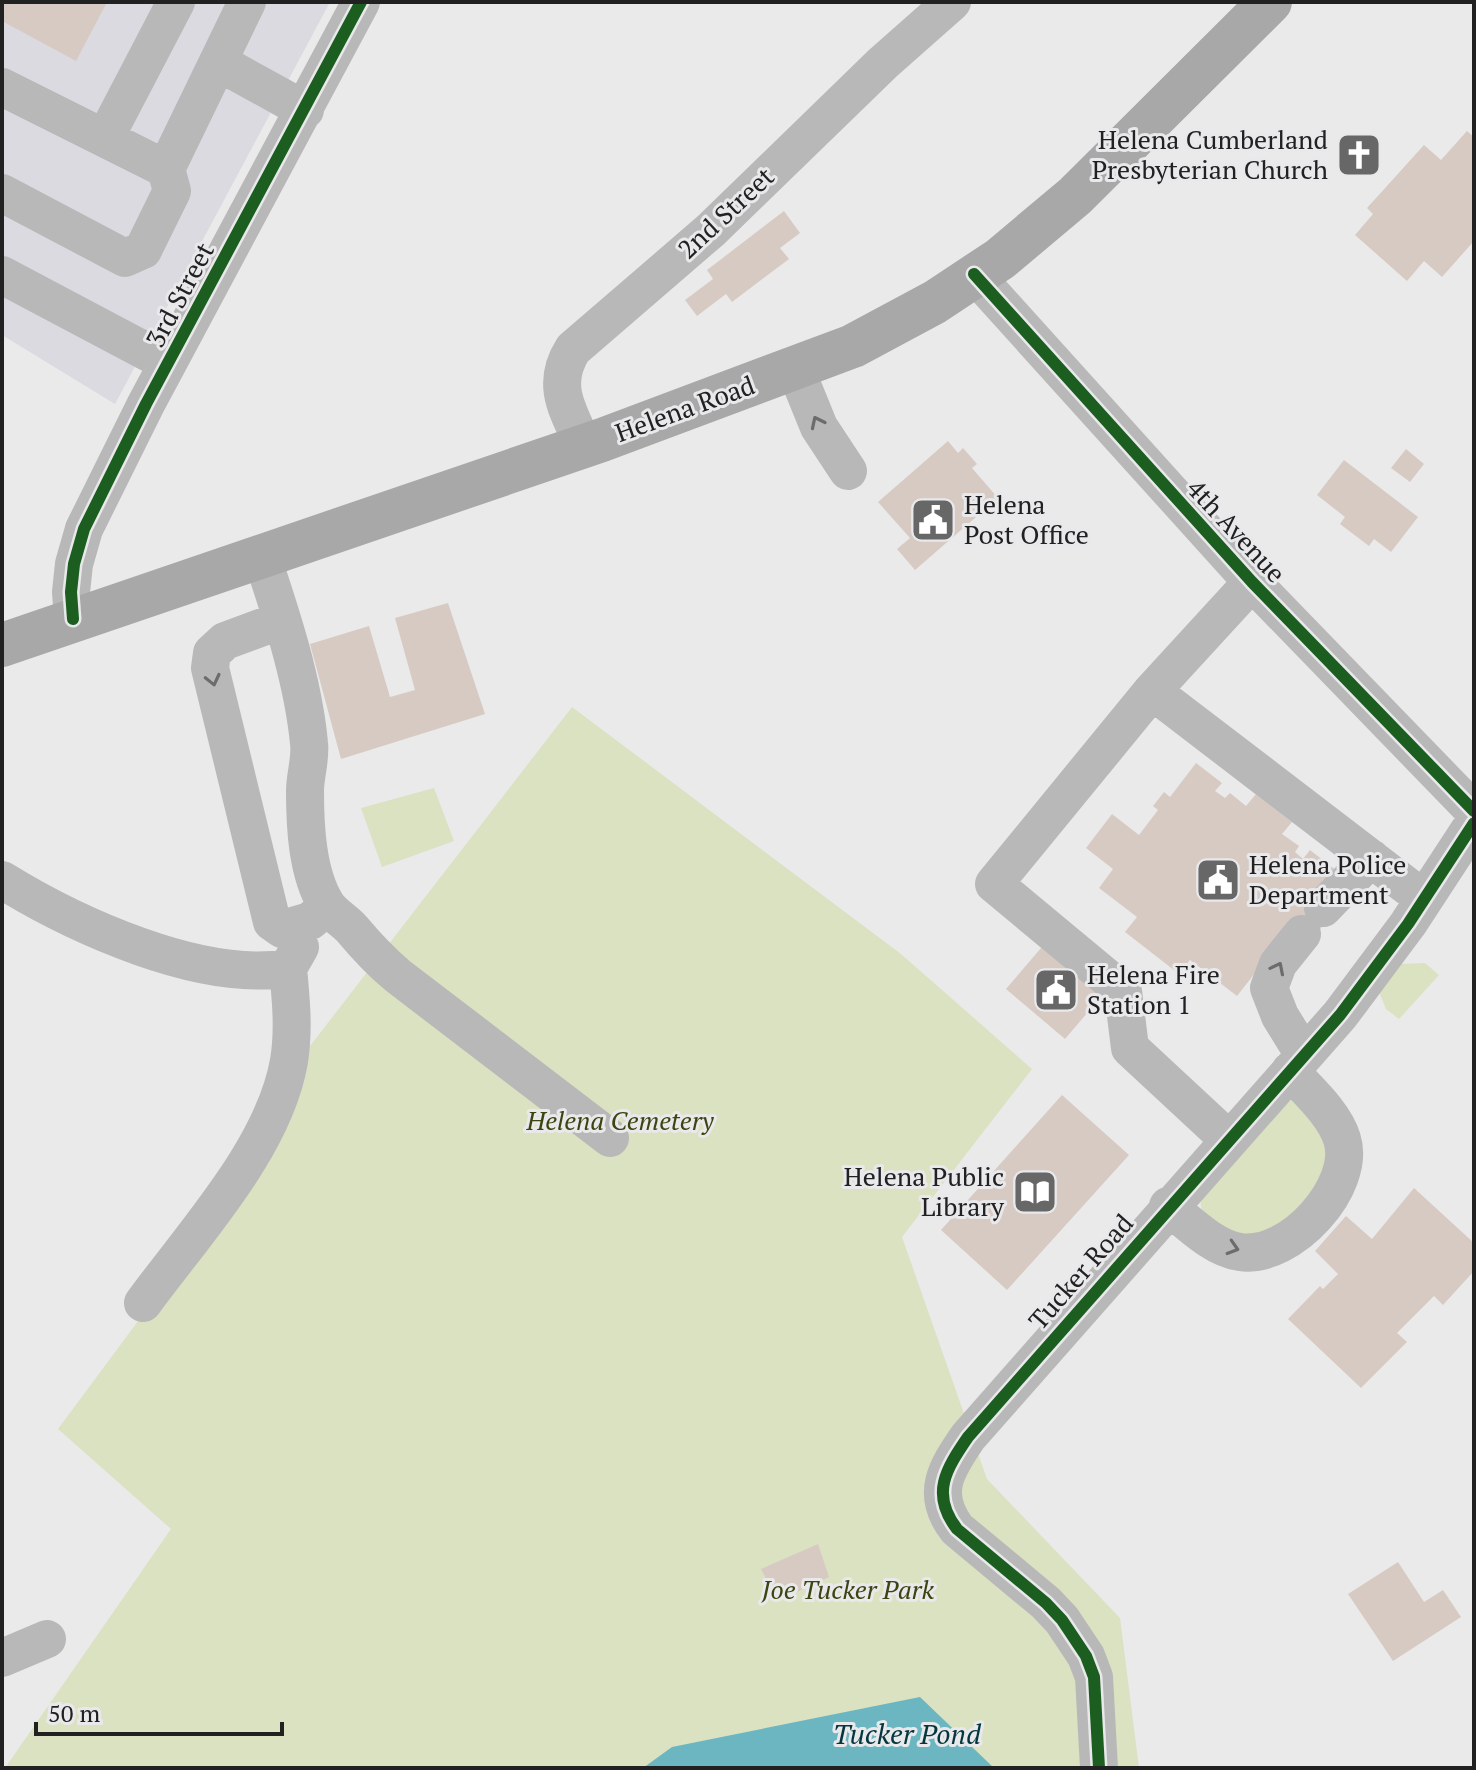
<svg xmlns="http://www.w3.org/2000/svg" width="1476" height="1770" font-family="'PT Serif',serif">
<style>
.built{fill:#dadae0}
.green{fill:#dae2c2}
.water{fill:#6bb6c1}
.building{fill:#d7cac3}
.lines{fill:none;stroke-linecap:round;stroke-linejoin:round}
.minor{stroke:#b9b8b8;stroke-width:38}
.major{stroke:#a8a8a8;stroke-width:44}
.cycleway-casing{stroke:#e9e9ec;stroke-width:17}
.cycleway{stroke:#1b5e20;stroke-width:12}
.oneway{stroke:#6d6c6d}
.labels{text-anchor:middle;stroke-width:6;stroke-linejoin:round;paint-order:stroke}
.poi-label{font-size:26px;fill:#212122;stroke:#e9e9ec;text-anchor:start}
.street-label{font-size:26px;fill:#212122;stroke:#e9e9ec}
.park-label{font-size:26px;font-style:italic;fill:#3b4510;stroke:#e9e9ec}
.water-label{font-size:28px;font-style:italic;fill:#03363d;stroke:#e9e9ec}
</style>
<rect width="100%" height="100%" fill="#eaeaeb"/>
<path class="built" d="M2 2H330L115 404 2 335Z"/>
<path class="green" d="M572 707 901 954 1032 1069 902 1237 987 1479 1120 1618 1139 1768H5L171 1529 58 1429 273 1139 310 1046Z
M434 788 454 841 382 867 361 808Z
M1425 963 1439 975 1399 1019 1386 1009 1378 989 1398 964Z
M1288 1096 1328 1122 1322 1208 1242 1239 1202 1213 1200 1199Z"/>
<path class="water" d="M920 1697 994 1768H643L672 1747Z"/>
<path class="building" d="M2 2H107L76 61 2 21Z
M1467 131 1474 137V241L1442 277 1424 261 1407 281 1355 235 1373 214 1367 208 1424 145 1441 160Z
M784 211 800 233 780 248 789 259 732 302 726 294 697 316 685 300 713 279 707 270Z
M948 441 958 453 963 448 977 464 972 468 998 498 915 570 897 549 910 538 878 502Z
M1406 449 1424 464 1410 482 1391 468Z
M1344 460 1418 517 1391 552 1374 539 1369 546 1340 524 1345 517 1317 495Z
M448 603 485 714 341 759 310 644 369 626 390 697 415 690 395 618Z
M1196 763 1222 783 1215 791 1225 798 1230 793 1246 806 1256 794 1292 822 1282 834 1299 846 1295 852 1303 859 1310 850 1337 871 1331 915 1311 941 1292 926 1237 996 1190 960 1179 974 1125 932 1137 917 1099 888 1113 869 1086 848 1112 814 1139 835 1158 810 1153 806 1164 792 1170 797Z
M1047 941 1106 991 1065 1039 1006 989Z
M1062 1095 1129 1155 1007 1290 941 1230Z
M1414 1188 1474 1243V1271L1443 1305 1434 1296 1397 1333 1407 1342 1361 1388 1288 1319 1320 1286 1323 1289 1338 1274 1315 1251 1346 1216 1372 1239Z
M818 1544 829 1577 778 1601 761 1569Z
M1398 1562 1424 1602 1443 1590 1461 1617 1393 1661 1348 1594Z"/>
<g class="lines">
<path class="minor" d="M218 62 305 110
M2 87 166 169 172 191 143 250 125 258 2 193
M105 138 176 2
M166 169 247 2
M974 274 1252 582 1474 811
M2 275 168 363
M795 368 819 427 848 471
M584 446C568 411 550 385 573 349L711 230 883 63 952 2
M261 554C281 614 303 680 309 743 311 759 305 775 305 791 305 826 307 873 326 904 332 914 344 920 352 929 367 947 380 961 398 976L610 1138
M1252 582 1152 691 1424 899
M73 619 71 592 74 564 84 529 146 404 361 2
M282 620 225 641 212 653 210 668 272 922 282 929 310 921 327 907
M1152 691 994 884 1123 991 1130 1048 1228 1139
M2 880C75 925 201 983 288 968L300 947
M1323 908 1371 858
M1302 934 1278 964 1269 988 1280 1016 1304 1055
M1168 1206C1188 1222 1213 1248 1240 1252 1290 1260 1357 1186 1342 1139 1334 1113 1307 1090 1290 1071
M143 1303C194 1233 274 1148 289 1061 294 1030 291 1000 288 968
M2 1658 47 1639
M1099 1768 1094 1677 1086 1656 1062 1620 1046 1603 957 1529C930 1494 946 1469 968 1437L1340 1015 1408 924 1474 823"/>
<path class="major" d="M2 645 602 440 853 346 935 302 1000 259 1075 196 1270 2"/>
<g class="cycleway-casing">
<path id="cycleway" d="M974 274 1252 582 1474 811
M73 619 71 592 74 564 84 529 146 404 361 2
M1099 1768 1094 1677 1086 1656 1062 1620 1046 1603 957 1529C930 1494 946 1469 968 1437L1340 1015 1408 924 1474 823"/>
</g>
<use href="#cycleway" class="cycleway"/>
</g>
<defs><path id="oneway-chevron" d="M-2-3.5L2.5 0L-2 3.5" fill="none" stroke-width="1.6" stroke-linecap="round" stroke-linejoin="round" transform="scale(2)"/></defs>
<g class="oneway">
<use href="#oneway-chevron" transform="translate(817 422) rotate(-116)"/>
<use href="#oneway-chevron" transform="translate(213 680) rotate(77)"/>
<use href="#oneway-chevron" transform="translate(1278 968) rotate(-63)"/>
<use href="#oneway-chevron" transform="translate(1233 1248) rotate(17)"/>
</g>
<defs>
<g id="church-square" transform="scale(2.3)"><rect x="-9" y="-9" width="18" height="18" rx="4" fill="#676768" stroke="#e9e9ec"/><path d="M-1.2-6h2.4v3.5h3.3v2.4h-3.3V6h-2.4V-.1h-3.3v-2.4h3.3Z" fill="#fff"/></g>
<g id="civic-square" transform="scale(2.3)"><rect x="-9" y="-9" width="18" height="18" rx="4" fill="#676768" stroke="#e9e9ec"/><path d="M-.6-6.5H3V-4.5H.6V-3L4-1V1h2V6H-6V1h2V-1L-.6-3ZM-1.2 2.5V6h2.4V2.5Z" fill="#fff"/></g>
<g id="library-square" transform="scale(2.3)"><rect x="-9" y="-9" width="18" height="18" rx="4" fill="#676768" stroke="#e9e9ec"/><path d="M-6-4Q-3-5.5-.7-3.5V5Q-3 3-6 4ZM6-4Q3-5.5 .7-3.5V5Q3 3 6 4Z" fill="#fff"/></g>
</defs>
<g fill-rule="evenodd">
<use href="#church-square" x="1359" y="155"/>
<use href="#civic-square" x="933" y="520"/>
<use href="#civic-square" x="1218" y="880"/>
<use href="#civic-square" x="1056" y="990"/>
<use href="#library-square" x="1035" y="1192"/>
</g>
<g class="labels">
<g class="poi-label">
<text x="1328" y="149" text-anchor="end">Helena Cumberland<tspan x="1328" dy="30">Presbyterian Church</tspan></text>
<text x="964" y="514">Helena<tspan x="964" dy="30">Post Office</tspan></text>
<text x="1249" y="874">Helena Police<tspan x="1249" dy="30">Department</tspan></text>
<text x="1087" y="984">Helena Fire<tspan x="1087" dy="30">Station 1</tspan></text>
<text x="1004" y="1186" text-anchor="end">Helena Public<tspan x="1004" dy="30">Library</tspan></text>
</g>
<g class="street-label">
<text transform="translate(726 213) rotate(-43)" y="9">2nd Street</text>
<text transform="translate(180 295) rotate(-62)" y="9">3rd Street</text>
<text transform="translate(685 409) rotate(-20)" y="9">Helena Road</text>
<text transform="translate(1236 531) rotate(47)" y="9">4th Avenue</text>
<text transform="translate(1081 1272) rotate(-49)" y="9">Tucker Road</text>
</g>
<g class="park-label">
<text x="620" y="1130">Helena Cemetery</text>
<text x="848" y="1599">Joe Tucker Park</text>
</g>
<g class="water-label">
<text x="907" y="1744">Tucker Pond</text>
</g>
</g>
<rect width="1476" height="1770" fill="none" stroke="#212122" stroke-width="8"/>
<path d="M36 1722v12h246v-12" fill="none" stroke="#212122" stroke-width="4"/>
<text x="48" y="1722" font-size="24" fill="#212122" stroke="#e9e9ec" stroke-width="6" paint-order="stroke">50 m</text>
</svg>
